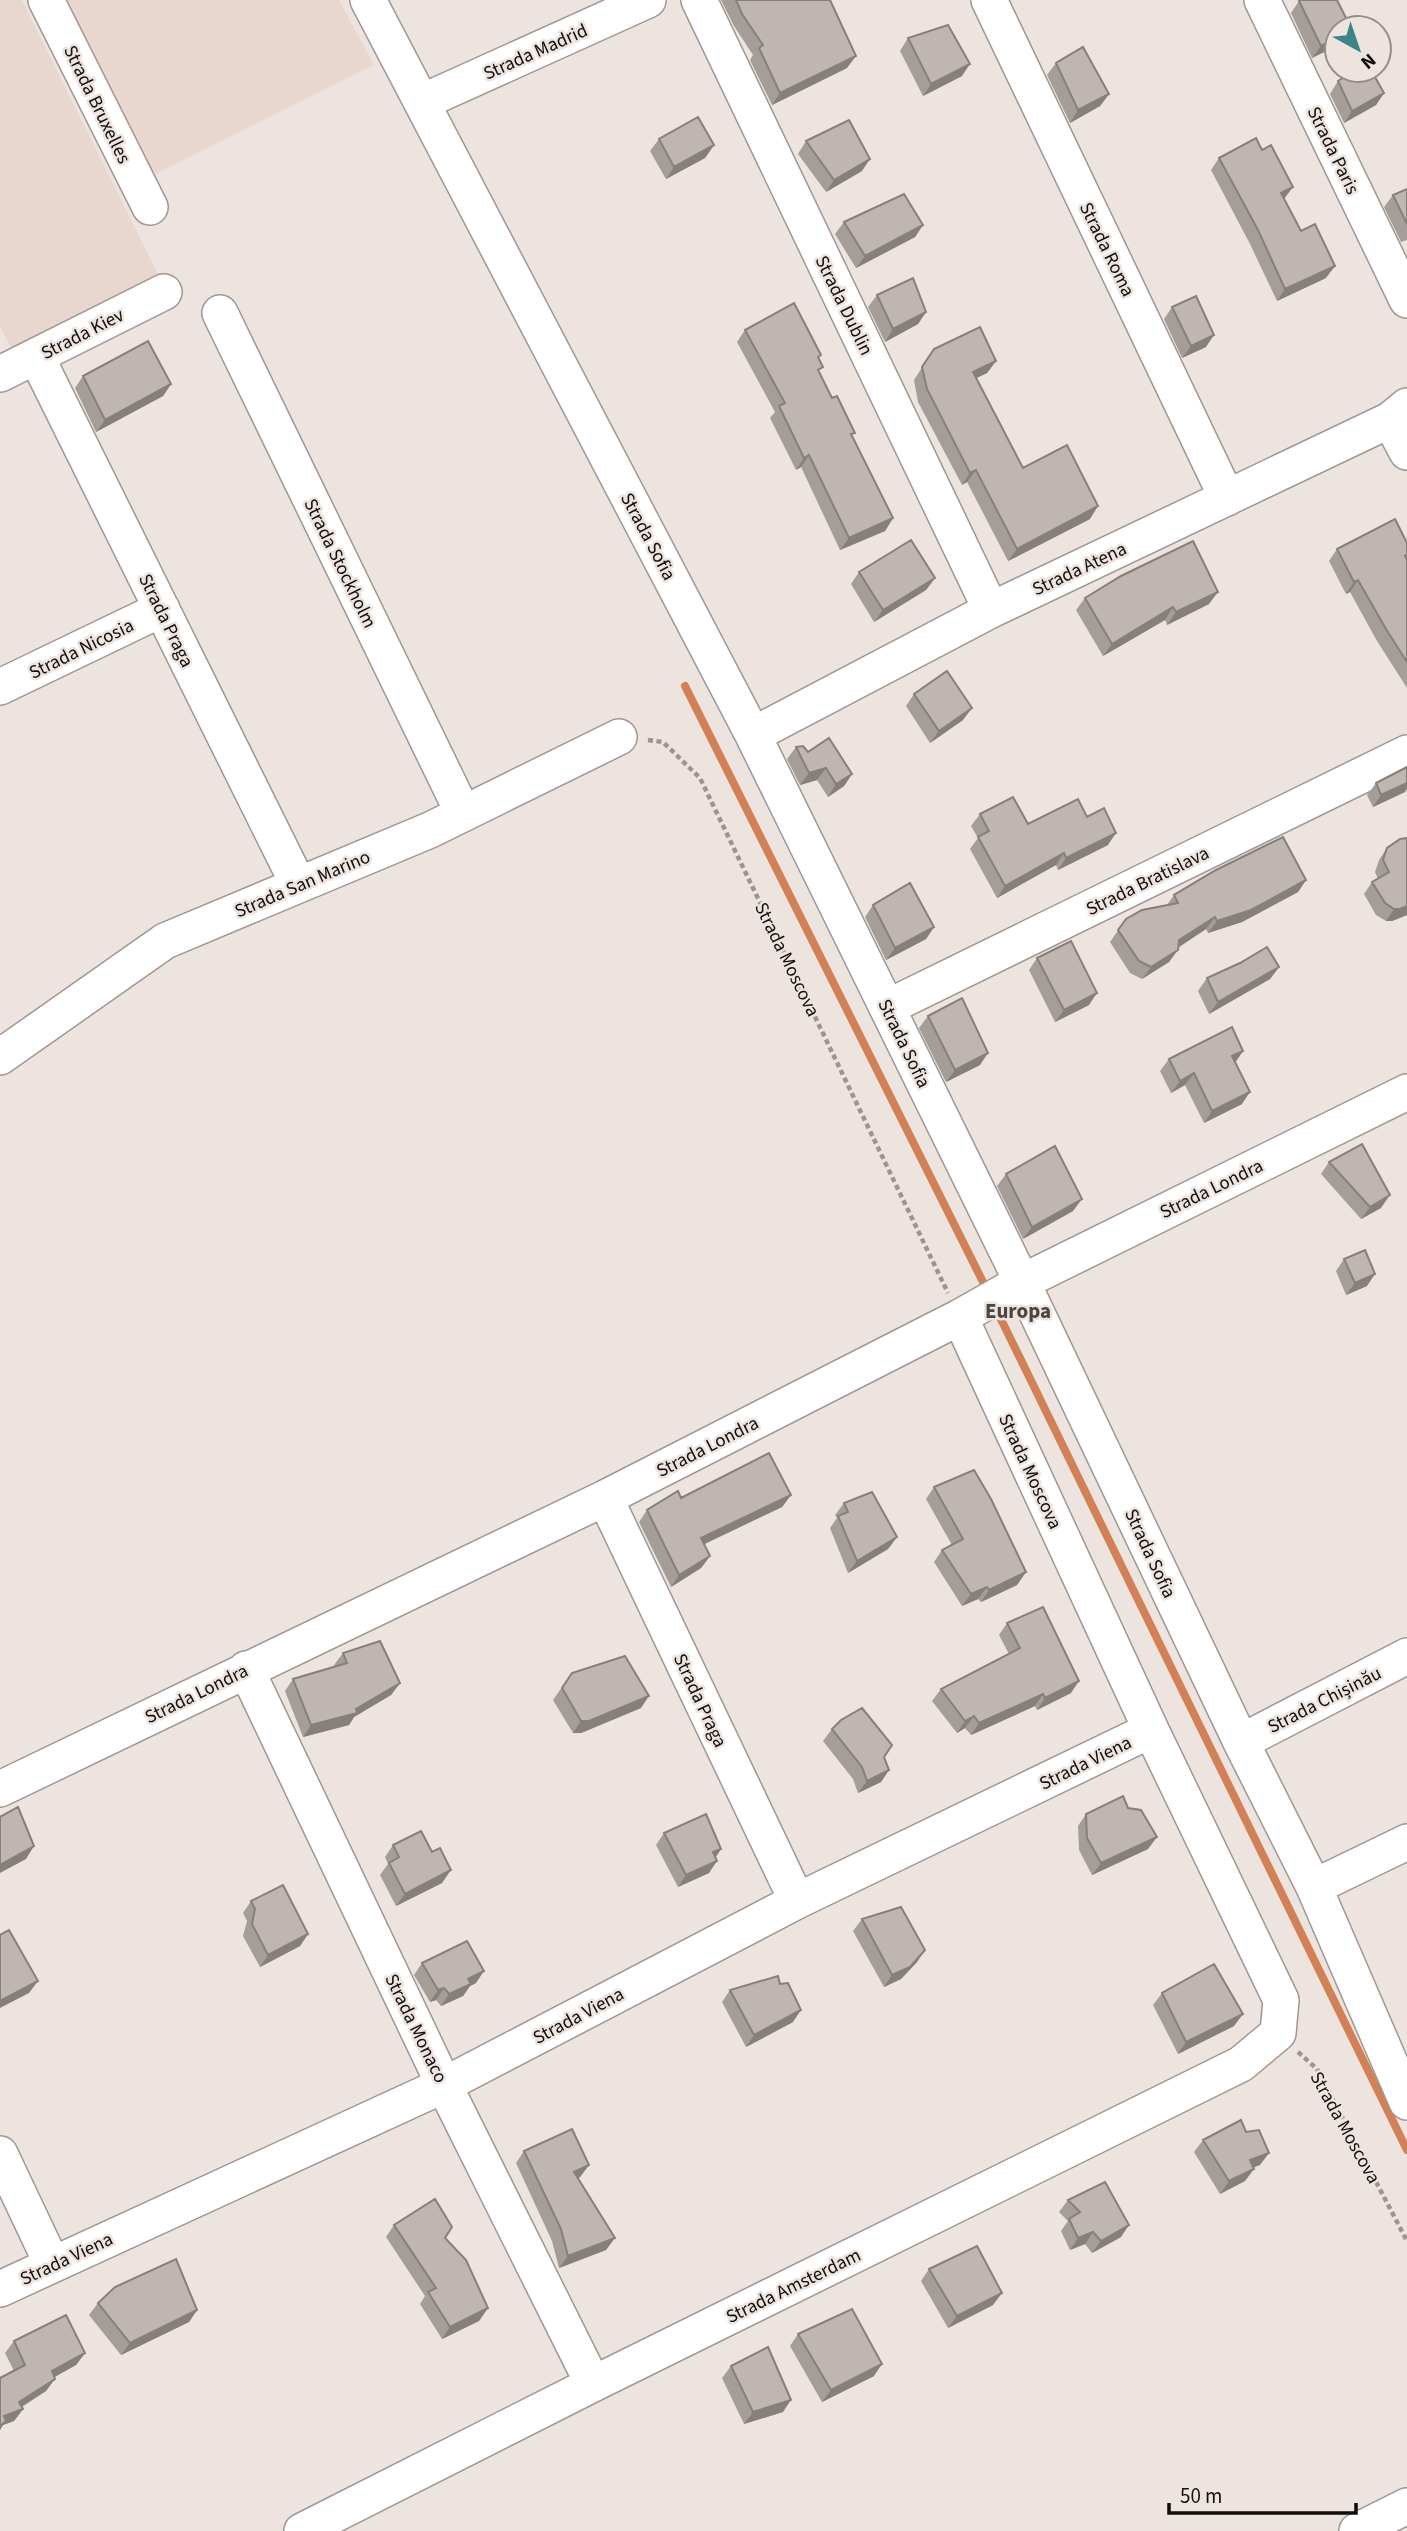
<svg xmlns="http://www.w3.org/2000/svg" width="1407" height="2531" font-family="'Source Sans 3',sans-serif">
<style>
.built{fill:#e8d7ce}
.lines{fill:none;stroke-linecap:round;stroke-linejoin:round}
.stream{stroke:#d18155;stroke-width:8}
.minor-casing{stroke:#a09792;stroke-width:38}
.path{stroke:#9c9490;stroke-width:4.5;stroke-dasharray:5 3.5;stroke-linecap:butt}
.minor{stroke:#fff;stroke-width:35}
.wall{fill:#a49d98}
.shaded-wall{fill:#867f7c}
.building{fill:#bfb6b1;stroke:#867f7c;stroke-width:2}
.labels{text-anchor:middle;stroke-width:5;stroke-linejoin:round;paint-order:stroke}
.street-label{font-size:19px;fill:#100d0b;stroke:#eee4df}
.neighbourhood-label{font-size:21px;font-weight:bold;fill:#4c4440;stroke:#eee4df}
</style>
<rect width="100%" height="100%" fill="#eee4df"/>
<path class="built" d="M0 0H22L159 276 13 352 0 326Z
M61 0H339L374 65 154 175Z"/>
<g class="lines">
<path class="stream" d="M685 686 988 1292
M995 1307 1407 2150"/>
<g class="minor-casing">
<path id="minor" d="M46 0 150 207
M368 0 753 735 1022 1282 1241 1742 1314 1887 1407 2102
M699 0 991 610
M989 0 1227 498
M1262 0 1407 300
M422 102 648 0
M220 313 463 813
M36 356 298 884
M0 374 164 292
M1390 420 1407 452
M0 687 162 609
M753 735 991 610 1390 420 1407 406
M888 1007 1407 753
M0 1057 165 941 430 830 619 737
M605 1498 797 1901
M246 1669 444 2085 593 2384
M1241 1742 1407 1656
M0 1789 605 1498 960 1317 1022 1282 1407 1092
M1314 1887 1407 1842
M0 2154 52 2264
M0 2289 444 2085 797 1901 1151 1730
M302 2531 593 2384 1241 2064 1278 2033 1281 2000 1151 1730 960 1317
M1357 2531 1407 2506"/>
</g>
<path class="path" d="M648 740 663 742 700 778 948 1293
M1298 2052 1317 2069 1407 2241"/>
<use href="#minor" class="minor"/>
</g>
<path class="wall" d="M721 0H830L847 68 772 105 750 60 753 55 734 26Z
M1299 1 1351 28 1312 58 1291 13Z
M908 38 962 76 923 96 900 51Z
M1056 63 1109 94 1100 106 1070 123 1047 75Z
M1338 81 1384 93 1376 105 1344 123 1330 94Z
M659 139 714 145 705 158 666 179 650 151Z
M806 141 862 171 826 192 798 154Z
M1219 158 1284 199 1326 278 1277 301 1249 242 1211 170Z
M1407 189V240L1401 242 1384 207 1393 195Z
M844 222 923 225 915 237 856 268 835 234Z
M877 295 926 312 918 324 885 342 868 307Z
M1172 307 1206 347 1182 358 1164 319Z
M745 330 821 355 818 359 819 373 893 518 885 531 840 550 801 467 796 470 770 418 775 412 737 342Z
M934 349 996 361 987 373 976 378 1023 468 1090 519 1008 561 967 482 962 485 918 402 914 380Z
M83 376 171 384 163 396 96 432 75 388Z
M1407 543V688L1377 641 1350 592 1346 594 1329 561 1337 549Z
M859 572 935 578 926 590 874 622 851 584Z
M1085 598 1209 604 1167 625 1165 620 1103 656 1076 610Z
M914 694 963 720 930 743 906 706Z
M796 747 808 752 852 774 844 786 828 797 817 780 800 785 787 759Z
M1376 783 1405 792 1373 807 1367 795Z
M980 814 1028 824 1087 817 1108 845 1058 870 1056 865 997 898 970 849 978 838 971 826Z
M1407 838V915L1392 921H1386L1376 915 1364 894 1372 882 1378 879 1375 872 1379 860 1387 848Z
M1306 880 1298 892 1242 922 1208 933 1206 929 1178 948 1169 962 1142 979 1130 973 1110 942 1126 919 1167 905 1174 895Z
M873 905 934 927 926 939 886 960 865 917Z
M1037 958 1089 1005 1055 1022 1029 970Z
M1279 967 1270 979 1209 1014 1198 991 1207 978Z
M928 1016 980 1065 946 1082 919 1028Z
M1243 1051 1235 1062 1242 1104 1204 1123 1185 1085 1171 1093 1160 1071 1169 1059Z
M1329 1162 1381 1208 1361 1219 1321 1174Z
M1006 1174 1073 1211 1023 1239 997 1186Z
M1344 1259 1367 1286 1346 1295 1336 1271Z
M934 1487 1026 1572 1017 1585 981 1602 978 1599 962 1606 934 1562 942 1550 952 1545 926 1499Z
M791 1495 782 1507 704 1544 710 1556 701 1568 671 1587 639 1522 647 1510 681 1498Z
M844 1503 897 1537 888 1549 848 1573 830 1528 837 1518 835 1515Z
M1007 1623 1071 1693 1037 1710 1035 1706 971 1735 965 1728 957 1733 932 1701 941 1689 1009 1654 999 1635Z
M343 1653 400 1683 391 1695 354 1717 349 1725 303 1737 285 1691 293 1679 335 1667 334 1665Z
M572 1673 641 1708 581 1733H573L553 1700Z
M832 1729 884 1757 889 1770 881 1782 858 1793 853 1779 823 1741Z
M1128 1808 1148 1849 1092 1875 1079 1850 1078 1826 1086 1814Z
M664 1833 721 1849 716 1857 709 1873 678 1887 656 1845Z
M393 1845 442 1883 396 1906 380 1875 388 1864 385 1857Z
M251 1901 308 1934 300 1946 260 1967 243 1936 247 1921 243 1913Z
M862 1919 917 1962 901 1979 884 1987 853 1931Z
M422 1963 476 1983 470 1986 463 1996 441 2006 436 2000 430 2002 414 1975Z
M780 1984 793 2022 746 2047 722 2002 730 1990Z
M1162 1993 1234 2026 1178 2054 1153 2005Z
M1203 2140 1260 2165 1253 2167 1245 2181 1220 2194 1194 2152Z
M524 2151 589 2165 580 2177 578 2178 606 2250 559 2268 552 2241 516 2163Z
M1068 2200 1121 2237 1092 2253 1085 2244 1070 2250 1061 2231 1068 2221 1059 2212Z
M394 2225 445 2238 488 2308 479 2321 442 2339 420 2304 425 2296 386 2237Z
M929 2269 993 2305 948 2328 921 2281Z
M98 2303 197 2310 189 2322 121 2355 89 2315Z
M798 2334 874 2376 822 2402 790 2346Z
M14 2341 85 2353 76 2365 54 2377 46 2391 22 2407 23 2409 14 2421 3 2425 0 2430V2378L14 2371 5 2353Z
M731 2366 783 2412 744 2424 722 2378Z"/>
<path class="shaded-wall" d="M1337 38V46L1312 58 1321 46Z
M856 56 847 68 772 105 780 93Z
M970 64 962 76 923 96 931 84Z
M1384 93 1376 105 1344 123 1352 111Z
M1109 94 1100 106 1070 123 1078 110Z
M714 145 705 158 666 179 674 167Z
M870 159 862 171 826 192 834 180Z
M1293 187 1284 199 1281 193Z
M923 225 915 237 856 268 865 256Z
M1335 266 1326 278 1277 301 1285 289Z
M926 312 918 324 885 342 893 329Z
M1214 335 1206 347 1182 358 1191 346Z
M996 361 987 373 964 384 973 372Z
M171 384 163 396 96 432 105 420Z
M809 455 801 467 796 470 804 458Z
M976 470 967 482 962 485 970 473Z
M1098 506 1090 519 1008 561 1017 549Z
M893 518 885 531 840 550 849 538Z
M935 578 926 590 874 622 883 610Z
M1358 580 1350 592 1346 594 1354 582Z
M1218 592 1209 604 1167 625 1176 612Z
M1173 607 1165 620 1103 656 1112 644Z
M972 708 963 720 930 743 939 731Z
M826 768 817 780 800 785 809 773Z
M852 774 844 786 828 797 836 784Z
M1407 783V789L1405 792 1373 807 1381 795Z
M1116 833 1108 845 1058 870 1066 858Z
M1064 853 1056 865 997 898 1005 886Z
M1306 880 1298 892 1242 922 1208 933 1217 921Z
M1407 906V915L1392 921H1386L1394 909Z
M1215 917 1206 929 1171 952 1179 940Z
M934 927 926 939 886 960 895 948Z
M1178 950 1169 962 1142 979 1151 967Z
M1279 967 1270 979 1209 1014 1218 1002Z
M1097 993 1089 1005 1055 1022 1064 1010Z
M1243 1051 1235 1063 1232 1056Z
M988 1053 980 1065 946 1082 955 1070Z
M1194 1073 1185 1085 1171 1093 1180 1081Z
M1250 1092 1242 1104 1204 1123 1212 1111Z
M1390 1195 1381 1208 1361 1219 1370 1207Z
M1082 1199 1073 1211 1023 1239 1032 1227Z
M1375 1274 1367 1286 1346 1295 1355 1283Z
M791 1495 782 1507 692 1550 701 1538Z
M897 1537 888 1549 848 1573 857 1561Z
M710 1556 701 1568 671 1587 679 1575Z
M1026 1572 1017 1585 981 1602 989 1590Z
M987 1587 978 1599 962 1606 971 1594Z
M1079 1681 1071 1693 1037 1710 1045 1698Z
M400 1683 391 1695 354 1717 349 1725 303 1737 311 1725 356 1709Z
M1043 1694 1035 1706 971 1735 979 1723Z
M649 1696 641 1708 581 1733H573L581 1721Z
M974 1716 965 1728 957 1733 965 1721Z
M889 1770 881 1782 858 1793 867 1781Z
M1157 1837 1148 1849 1092 1875 1101 1863Z
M34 1846 26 1859 0 1873V1865Z
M721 1849 713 1861V1852Z
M717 1861 709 1873 678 1887 686 1875Z
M451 1870 442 1883 396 1906 405 1894Z
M308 1934 300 1946 260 1967 268 1955Z
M925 1950 917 1962 901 1979 884 1987 892 1975Z
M484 1971 476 1983 470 1986 463 1996 441 2006 449 1994 468 1979Z
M38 1981 29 1993 0 2008V2001Z
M444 1988 436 2000 430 2002 438 1990Z
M801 2010 793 2022 746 2047 754 2035Z
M1243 2014 1234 2026 1178 2054 1186 2042Z
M1269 2153 1260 2165 1242 2172 1250 2160Z
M589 2165 580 2177 566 2184 574 2172Z
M1254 2169 1245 2181 1220 2194 1229 2181Z
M1129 2225 1121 2237 1092 2253 1101 2241Z
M1093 2232 1085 2244 1070 2250 1078 2238Z
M615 2238 606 2250 559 2268 568 2256Z
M1002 2293 993 2305 948 2328 957 2316Z
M488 2308 479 2321 442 2339 450 2327Z
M197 2310 189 2322 121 2355 130 2343Z
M85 2353 76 2365 44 2383 52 2371Z
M882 2364 874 2376 822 2402 831 2390Z
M55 2379 46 2391 11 2413 23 2409 14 2421 3 2425 0 2430V2422L4 2416 19 2402Z
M791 2400 783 2412 744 2424 753 2412Z"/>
<path class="building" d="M736 0H830L856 56 780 93 759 48 763 45 742 14Z
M1301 0H1337L1351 28H1337V38L1321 46 1299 1Z
M948 25 970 64 931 84 908 38Z
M1083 47 1109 94 1078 110 1056 63Z
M1355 70H1371L1384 93 1352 111 1338 81Z
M698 117 714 145 674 167 659 139Z
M849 120 870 159 834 180 806 141Z
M1256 138 1262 150 1271 145 1293 187 1281 193 1301 231 1315 224 1335 266 1285 289 1258 230 1219 158Z
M1407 189V224L1393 195Z
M904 194 923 225 865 256 844 222Z
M913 278 926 312 893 329 877 295Z
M1196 296 1214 335 1191 346 1172 307Z
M794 303 821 355 818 357 823 367 818 370 832 398 837 396 855 433 851 434 893 518 849 538 809 455 804 458 779 406 785 403 745 330Z
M980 327 996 361 973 372 1023 468 1067 445 1098 506 1017 549 976 470 970 473 927 389 922 367 934 349Z
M148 341 171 384 105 420 83 376Z
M1395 519 1407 543V555L1405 556 1407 560V662L1386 629 1358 580 1354 582 1337 549Z
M911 540 935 578 883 610 859 572Z
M1193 541 1218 592 1176 612 1173 607 1112 644 1085 598 1121 576Z
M947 671 972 708 939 731 914 694Z
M829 738 852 774 836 784 826 768 809 773 796 747 803 746 808 752Z
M1407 767V783L1381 795 1376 783Z
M1013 797 1028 824 1078 799 1087 817 1104 808 1116 833 1066 858 1064 853 1005 886 978 837 989 831 980 814Z
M1283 837 1306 880 1251 910 1217 921 1215 917 1179 940 1178 950 1151 967 1139 961 1118 930 1126 919 1142 910 1178 903 1174 895 1216 870Z
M1407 838V906L1400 909H1394L1385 903 1372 882 1389 872 1383 860 1387 848 1400 839Z
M910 883 934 927 895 948 873 905Z
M1071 941 1097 993 1064 1010 1037 958Z
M1267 947 1279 967 1218 1002 1207 978 1240 963Z
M962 998 988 1053 955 1070 928 1016Z
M1232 1027 1243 1051 1232 1056 1250 1092 1212 1111 1194 1073 1180 1081 1169 1059Z
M1362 1144 1390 1195 1370 1207 1329 1162Z
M1055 1146 1082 1199 1032 1227 1006 1174Z
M1365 1250 1375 1274 1355 1283 1344 1259Z
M769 1453 791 1495 701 1538 710 1556 679 1575 647 1510 678 1491 681 1498Z
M974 1470 991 1499 1026 1572 989 1590 987 1587 971 1594 942 1550 963 1539 934 1487Z
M872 1492 897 1537 857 1561 838 1516 848 1512 844 1503Z
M1043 1607 1079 1681 1045 1698 1043 1694 979 1723 974 1716 965 1721 941 1689 1020 1648 1007 1623Z
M380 1641 400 1683 356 1709 357 1713 311 1725 293 1679 347 1663 343 1653Z
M625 1656 649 1696 589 1721H581L562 1688 572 1673Z
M862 1708 892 1745 884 1757 889 1770 867 1781 862 1767 832 1729 841 1720Z
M1123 1796 1128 1808 1141 1810 1157 1837 1101 1863 1087 1838 1086 1814Z
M18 1807 34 1846 0 1865V1817Z
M706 1814 721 1849 713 1852 717 1861 686 1875 664 1833Z
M421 1831 432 1852 440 1848 451 1870 405 1894 389 1863 399 1857 393 1845Z
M283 1885 308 1934 268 1955 252 1924 255 1909 251 1901Z
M901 1907 925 1950 910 1967 892 1975 862 1919Z
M9 1930 38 1981 0 2001V1935Z
M467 1941 484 1971 468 1979 471 1984 449 1994 444 1988 438 1990 422 1963Z
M1214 1964 1243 2014 1186 2042 1162 1993Z
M778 1976 780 1984 788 1983 801 2010 754 2035 730 1990Z
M1241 2120 1246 2132 1259 2130 1269 2153 1250 2160 1254 2169 1229 2181 1203 2140Z
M572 2129 589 2165 574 2172 615 2238 568 2256 561 2229 524 2151Z
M1105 2182 1129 2225 1101 2241 1093 2232 1078 2238 1069 2219 1080 2212 1068 2200Z
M435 2199 452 2227 445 2238 466 2260 488 2308 450 2327 428 2292 436 2288 394 2225Z
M977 2246 1002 2293 957 2316 929 2269Z
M176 2259 197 2310 130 2343 98 2303 115 2287Z
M852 2309 882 2364 831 2390 798 2334Z
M66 2315 85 2353 52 2371 55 2379 19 2402 23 2409 4 2416 6 2421 0 2426V2378L25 2365 14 2341Z
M768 2347 791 2400 753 2412 731 2366Z"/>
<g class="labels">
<g class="street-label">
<text transform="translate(535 51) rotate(-24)" y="7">Strada Madrid</text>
<text transform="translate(98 104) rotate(64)" y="7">Strada Bruxelles</text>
<text transform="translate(1334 150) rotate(64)" y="7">Strada Paris</text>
<text transform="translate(1108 249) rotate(64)" y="7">Strada Roma</text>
<text transform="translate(845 305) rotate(64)" y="7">Strada Dublin</text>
<text transform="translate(82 333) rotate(-27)" y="7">Strada Kiev</text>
<text transform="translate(649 536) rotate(62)" y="7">Strada Sofia</text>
<text transform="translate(341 563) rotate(64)" y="7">Strada Stockholm</text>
<text transform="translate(1079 568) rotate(-25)" y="7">Strada Atena</text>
<text transform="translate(167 620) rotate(64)" y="7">Strada Praga</text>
<text transform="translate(81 648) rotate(-26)" y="7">Strada Nicosia</text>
<text transform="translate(1147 880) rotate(-26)" y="7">Strada Bratislava</text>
<text transform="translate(302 883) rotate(-23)" y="7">Strada San Marino</text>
<text transform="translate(788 959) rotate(64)" y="7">Strada Moscova</text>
<text transform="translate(905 1043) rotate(64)" y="7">Strada Sofia</text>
<text transform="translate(1211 1188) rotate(-26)" y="7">Strada Londra</text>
<text transform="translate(707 1446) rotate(-27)" y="7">Strada Londra</text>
<text transform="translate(1031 1471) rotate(65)" y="7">Strada Moscova</text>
<text transform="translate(1151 1553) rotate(65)" y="7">Strada Sofia</text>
<text transform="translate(196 1693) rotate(-26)" y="7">Strada Londra</text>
<text transform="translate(1324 1699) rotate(-27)" y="7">Strada Chișinău</text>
<text transform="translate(701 1700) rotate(65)" y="7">Strada Praga</text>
<text transform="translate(1085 1762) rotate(-26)" y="7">Strada Viena</text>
<text transform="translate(578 2015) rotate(-28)" y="7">Strada Viena</text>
<text transform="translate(417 2028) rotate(64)" y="7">Strada Monaco</text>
<text transform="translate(1346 2127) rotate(61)" y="7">Strada Moscova</text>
<text transform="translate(66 2258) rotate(-25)" y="7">Strada Viena</text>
<text transform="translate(793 2285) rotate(-26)" y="7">Strada Amsterdam</text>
</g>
<g class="neighbourhood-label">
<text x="1018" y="1318">Europa</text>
</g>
</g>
<g transform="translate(1358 49) rotate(140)"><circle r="33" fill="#eee4df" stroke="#958e8a" stroke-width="2"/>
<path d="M0-5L12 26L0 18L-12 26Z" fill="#3c8487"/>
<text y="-10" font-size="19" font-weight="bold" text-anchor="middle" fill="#100d0b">N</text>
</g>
<path d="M1169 2503v10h187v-10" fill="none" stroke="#100d0b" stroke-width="3.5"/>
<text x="1180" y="2503" font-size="21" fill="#100d0b" stroke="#eee4df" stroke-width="5" paint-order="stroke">50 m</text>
</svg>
